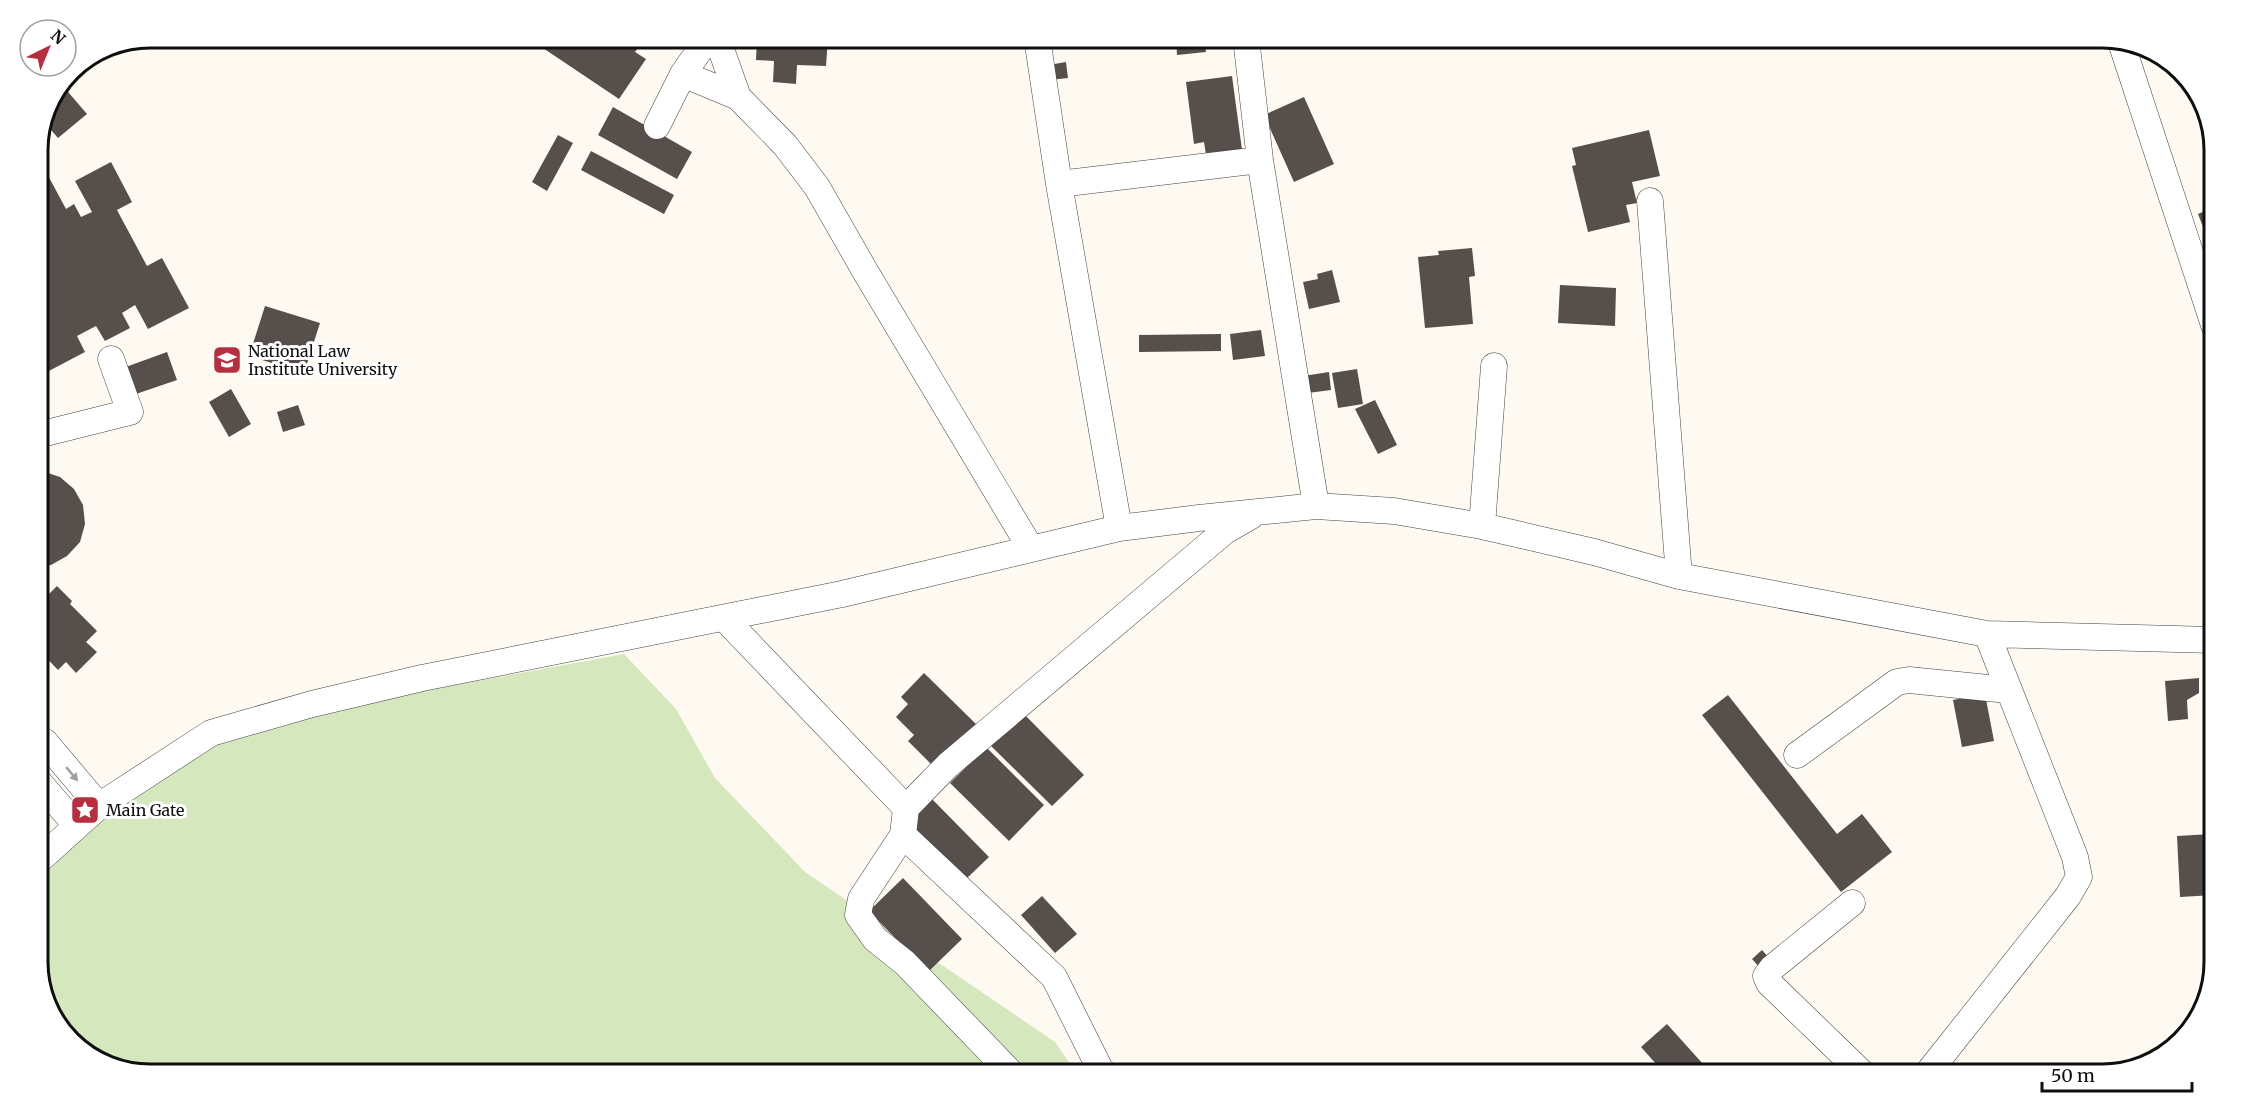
<svg xmlns="http://www.w3.org/2000/svg" width="2252" height="1112" font-family="Merriweather,serif">
<style>
.green{fill:#d5e7bc}
.building{fill:#564f4b}
.lines{fill:none;stroke-linecap:round;stroke-linejoin:round}
.minor-casing{stroke:#414141;stroke-width:27}
.minor{stroke:#fff;stroke-width:26}
.oneway{fill:#9f9f9f}
.labels{text-anchor:middle;stroke-width:6;stroke-linejoin:round;paint-order:stroke}
.poi-label{font-size:16px;fill:#0e0e0e;stroke:#fff;text-anchor:start}
.rim{fill:none;stroke:#0e0e0e;stroke-width:3}
</style>
<rect width="100%" height="100%" fill="#fefaf1"/>
<path class="green" d="M624 654 676 709 715 778 805 872 1055 1042 1077 1074H150L100 1063 57 1025 38 970V856L110 795 229 739 406 694Z"/>
<path class="building" d="M528 38H645L635 52 646 59 619 99Z
M757 38H828L826 66 797 65 796 84 773 82 774 61 756 60Z
M882 38H903L904 46 883 48Z
M1158 38H1204L1206 52 1177 55 1176 39 1158 41Z
M1066 62 1068 78 1050 80 1049 65Z
M1232 76 1242 150 1206 155 1204 142 1194 144 1186 82Z
M63 86 87 114 58 138 46 124Z
M1304 97 1334 164 1294 182 1264 115Z
M613 107 692 152 677 179 598 135Z
M1649 130 1660 176 1632 182 1637 203 1626 205 1630 222 1588 232 1572 166 1576 165 1572 148Z
M558 135 573 143 547 191 532 182Z
M591 151 674 195 664 214 581 170Z
M111 162 132 202 117 210 147 266 162 258 189 308 148 329 135 305 122 313 130 328 105 341 96 326 77 336 85 352 45 373 38 359V327L42 325 38 318V172L44 168 66 209 74 204 81 217 92 212 75 181Z
M2214 207V235L2212 229 2205 232 2198 214Z
M1472 248 1475 276 1469 277 1473 324 1425 328 1418 257 1439 255 1438 251Z
M1332 270 1340 302 1309 309 1303 282 1318 279 1317 274Z
M1560 285 1616 288 1615 326 1558 323Z
M265 306 320 323 304 373 249 356Z
M1261 330 1265 356 1233 360 1230 334Z
M1221 334V351L1139 352V335Z
M167 352 177 380 133 395 123 368Z
M1357 369 1363 404 1338 408 1332 373Z
M1329 372 1331 390 1300 394 1297 377Z
M231 389 251 424 229 437 209 402Z
M1375 400 1397 445 1378 454 1355 409Z
M298 405 305 425 283 432 277 412Z
M42 471 60 477 74 489 83 505 85 524 80 542 67 556 51 565 38 566V472Z
M57 586 72 601 70 604 97 631 86 642 97 652 76 673 66 662 58 670 38 649V605Z
M924 673 976 724 934 767 908 741 914 735 896 717 908 704 901 697Z
M2199 678V693L2187 700 2188 719 2168 721 2165 681Z
M1985 694 1994 741 1962 747 1953 700Z
M1728 695 1837 834 1862 814 1892 852 1841 892 1702 715Z
M1023 713 1084 775 1052 806 991 746Z
M986 747 1044 805 1009 841 950 783Z
M932 799 989 857 964 881 908 823Z
M2211 834 2214 895 2180 897 2177 836Z
M903 878 962 939 928 972 869 911Z
M1042 896 1077 934 1055 953 1021 915Z
M1762 950 1771 960 1761 969 1752 959Z
M1667 1024 1712 1074H1665L1641 1047Z"/>
<g class="lines">
<g class="minor-casing">
<path id="minor" d="M717 38 738 97
M1037 38 1059 184 1119 528
M1246 38 1260 160 1316 506
M2121 42 2214 325
M683 74 738 97 785 145 817 187 865 271 1031 549
M657 126 683 74 708 38
M1059 184 1260 160
M1650 201 1679 576
M38 435 130 412 111 359
M1482 526 1494 366
M724 618 906 808
M45 742 99 806
M1797 755 1897 682 1909 680 2008 690
M38 781 76 825
M903 835 861 899 858 915 875 939 905 963 1012 1074
M38 861 99 806 211 733 312 704 422 678 842 594 1119 528 1199 518 1316 506 1394 511 1482 526 1594 552 1679 576 1987 634 2214 640
M1852 903 1772 968 1766 976 1769 983 1863 1074
M1105 1074 1100 1069 1054 977 903 835 906 808 948 765 1225 531 1251 516
M1927 1074 2068 896 2079 877 2075 857 1987 634"/>
</g>
<use href="#minor" class="minor"/>
</g>
<defs><path id="oneway-solid" d="M-6-.8H1V-3.2L6.5 0L1 3.2V.8H-6Z" transform="scale(1.5)"/></defs>
<use class="oneway" href="#oneway-solid" transform="translate(72 774) rotate(50)"/>
<defs>
<g id="university-square" transform="scale(1.5)"><rect x="-9" y="-9" width="18" height="18" rx="4" fill="#b72e3f" stroke="#fff"/><path d="M0-5L7-2L0 1L-7-2ZM-4 1L0 2.5L4 1V4Q0 6-4 4Z" fill="#fff"/></g>
<g id="sight-square" transform="scale(1.5)"><rect x="-9" y="-9" width="18" height="18" rx="4" fill="#b72e3f" stroke="#fff"/><path d="M0-6L1.8-2.2L6-1.7L2.9 1.2L3.7 5.4L0 3.3L-3.7 5.4L-2.9 1.2L-6-1.7L-1.8-2.2Z" fill="#fff"/></g>
</defs>
<g fill-rule="evenodd">
<use href="#university-square" x="227" y="360"/>
<use href="#sight-square" x="85" y="810"/>
</g>
<g class="labels">
<g class="poi-label">
<text x="248" y="357">National Law<tspan x="248" dy="18">Institute University</tspan></text>
<text x="106" y="816">Main Gate</text>
</g>
</g>
<path d="M0 0H2252V1112H0ZM150 48H2102A102 102 0 0 1 2204 150V962A102 102 0 0 1 2102 1064H150A102 102 0 0 1 48 962V150A102 102 0 0 1 150 48Z" fill="#fff" fill-rule="evenodd"/>
<path class="rim" d="M150 48H2102A102 102 0 0 1 2204 150V962A102 102 0 0 1 2102 1064H150A102 102 0 0 1 48 962V150A102 102 0 0 1 150 48Z"/>
<g transform="translate(48 48) rotate(43)"><circle r="28" fill="#ffffff" stroke="#9f9f9f" stroke-width="1.5"/>
<path d="M0-4.5L10 22L0 15L-10 22Z" fill="#b72e3f"/>
<text y="-9" font-size="16" font-weight="bold" text-anchor="middle" fill="#0e0e0e">N</text>
</g>
<path d="M2042 1082v9h150v-9" fill="none" stroke="#0e0e0e" stroke-width="3"/>
<text x="2051" y="1082" font-size="18" fill="#0e0e0e" stroke="#ffffff" stroke-width="4.5" paint-order="stroke">50 m</text>
</svg>
